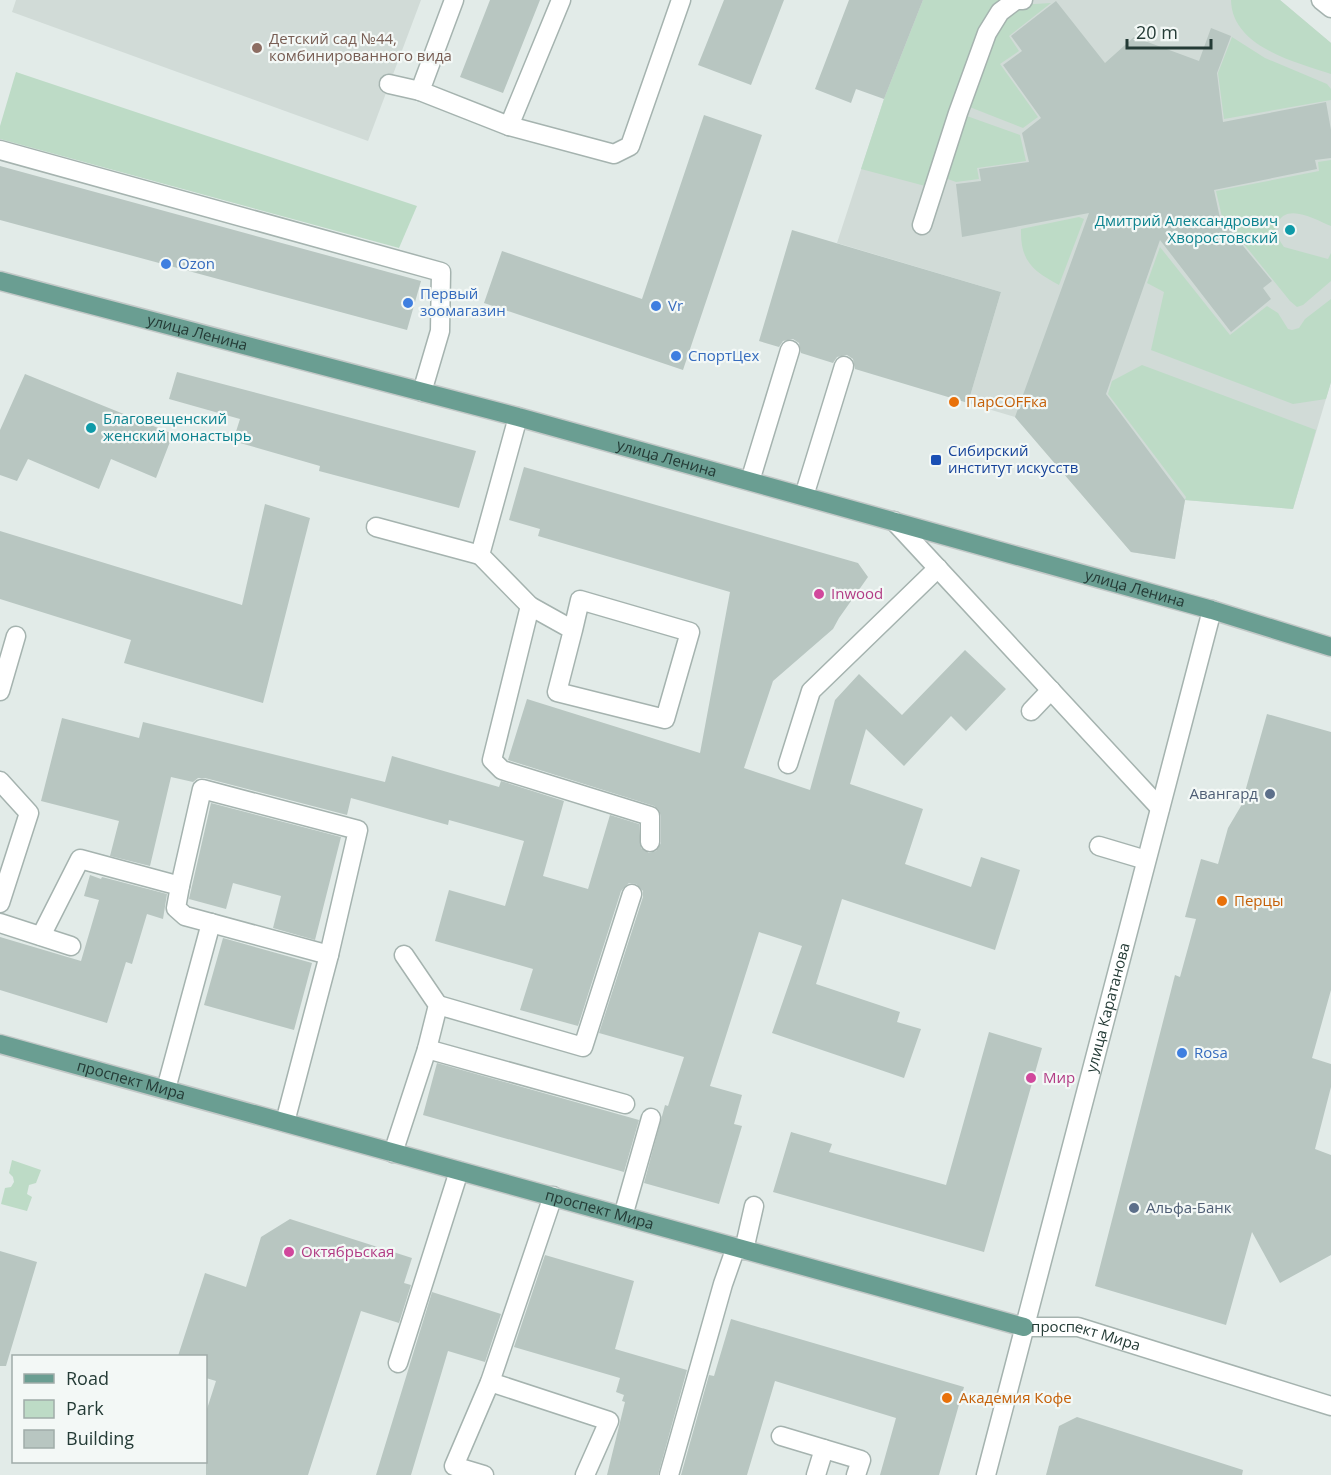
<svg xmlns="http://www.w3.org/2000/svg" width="1331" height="1475" font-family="'Open Sans',sans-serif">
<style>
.built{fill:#d1dbd7}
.green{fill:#bddbc6}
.building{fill:#b8c6c1}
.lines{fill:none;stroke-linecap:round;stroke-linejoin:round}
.minor-casing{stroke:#a5b3af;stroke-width:21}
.major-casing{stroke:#c2c8c7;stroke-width:21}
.minor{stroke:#fff;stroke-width:18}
.major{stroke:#6a9e92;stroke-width:18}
.education-dot{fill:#8d6e63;stroke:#f3f8f6;stroke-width:2}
.culture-dot{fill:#0f9aa8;stroke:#f3f8f6;stroke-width:2}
.shop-dot{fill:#3f7fe0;stroke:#f3f8f6;stroke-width:2}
.food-dot{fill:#e8710a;stroke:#f3f8f6;stroke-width:2}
.transit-dot{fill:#1a4fb4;stroke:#f3f8f6;stroke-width:2}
.hotel-dot{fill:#d1479c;stroke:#f3f8f6;stroke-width:2}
.service-dot{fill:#5c6f8a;stroke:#f3f8f6;stroke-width:2}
.labels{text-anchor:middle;stroke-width:4.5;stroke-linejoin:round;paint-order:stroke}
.education-label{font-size:15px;fill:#785e54;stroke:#f3f8f6;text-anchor:start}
.culture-label{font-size:15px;fill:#0d838f;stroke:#f3f8f6;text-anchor:end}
.shop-label{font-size:15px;fill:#366cbe;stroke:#f3f8f6;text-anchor:start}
.street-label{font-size:15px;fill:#243b36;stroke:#f3f8f6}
.food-label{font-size:15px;fill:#c56008;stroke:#f3f8f6;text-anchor:start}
.transit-label{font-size:15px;fill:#164399;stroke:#f3f8f6;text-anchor:start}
.hotel-label{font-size:15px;fill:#b23c85;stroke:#f3f8f6;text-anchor:start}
.service-label{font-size:15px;fill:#4e5e75;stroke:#f3f8f6;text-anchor:end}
</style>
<rect width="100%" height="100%" fill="#e2ebe8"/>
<path class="built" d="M16 0H421L368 141 12 12Z
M923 0H1280L1331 43V382L1293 509 1185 500 1175 559 1131 552 1015 417 968 403 1001 292 837 243 884 99Z"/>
<path class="green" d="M923 0H1002L929 187 861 169 884 99Z
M1231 0H1280L1331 43V74C1295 62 1232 47 1231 0Z
M1051 3 1009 36 1019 51 1000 64 1038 117 1023 128 967 106C978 76 990 25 1018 8 1027 3 1041 4 1051 3Z
M1232 37 1265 58 1327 84 1331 89V100L1224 119 1218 73Z
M16 72 417 206 399 248 0 139V126Z
M964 115 1020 135 1026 161 977 168 979 179 956 182 945 178Z
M1331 160V226C1316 220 1285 201 1277 225 1275 234 1279 240 1284 247L1328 259 1331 253V281L1303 305 1297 307 1290 301 1222 217 1216 191 1319 171 1318 162Z
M1079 217 1084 219 1059 285C1033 271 1020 261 1021 229Z
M1160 247 1230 335 1267 306 1278 313 1288 329 1292 330 1299 328 1305 319 1331 299V382L1326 399 1293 404 1151 350 1164 292 1147 283Z
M1142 365 1316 430 1293 509 1185 500 1186 497 1108 394 1112 381Z
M12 1160 41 1170 36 1183 29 1185 27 1194 32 1197 27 1211 1 1204 5 1188 11 1187 14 1182 13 1177 9 1173Z"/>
<path class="building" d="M490 0H540L503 93 460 77Z
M724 0H784L751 85 698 65Z
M849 0H923L884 99 856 89 851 103 815 89Z
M1056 1 1105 63 1134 37 1199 61 1211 28 1231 36 1217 73 1223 122 1326 102 1331 130V158L1315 160 1317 169 1214 190 1220 218 1272 281 1263 288 1271 299 1231 332 1160 240 1106 394 1185 500 1175 559 1131 552 1015 417 1089 213 962 237 956 184 981 181 979 169 1029 162 1022 133 1041 118 1003 65 1022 51 1011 36Z
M704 115 762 135 683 370 484 303 502 251 642 299Z
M0 166 421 281 407 330 0 220Z
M792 230 1001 292 968 403 855 369 853 359 847 355 837 357 833 363 801 353 799 343 793 339 783 341 779 347 759 341Z
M177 372 476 451 459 508 319 471 320 466 233 441 240 419 169 399Z
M25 374 173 434 156 478 111 459 99 489 28 459 17 481 0 475V430Z
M524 467 858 563 868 577 839 618 833 629 773 681 744 768 810 790 835 700 859 674 902 715 965 650 1006 689 966 731 951 716 904 766 866 729 850 784 923 809 905 864 971 887 981 857 1020 870 995 950 842 899 816 984 900 1012 897 1022 921 1029 904 1078 772 1033 802 946 759 932 710 1086 742 1095 734 1124 742 1126 719 1204 644 1183 665 1105 668 1106 684 1057 599 1033 643 897V891L636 884 629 883 621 891 578 1026 520 1010 533 969 435 941 449 890 505 906 524 841 449 820 448 825 351 798 347 815 205 778H198L193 782 171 777 150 866 110 856 119 821 41 801 62 718 139 738 143 722 385 782 392 756 499 787 501 781 564 801 543 876 588 889 610 815 639 824 641 848 649 853 656 851 661 843V816L659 810 654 806 508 760 527 699 700 753 730 592 538 536 540 529 509 520Z
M265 504 310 518 263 703 124 663 131 640 0 599V531L242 605Z
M1267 714 1331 732V990L1312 1058 1331 1064V1087L1315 1149 1331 1155V1255L1280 1283 1252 1232 1226 1325 1095 1286 1175 975 1180 977 1196 919 1185 917 1201 859 1218 864 1228 828 1241 806Z
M211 803 341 837 315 940 273 928 281 896 233 883 226 909 189 899Z
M90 875 101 879 102 877 167 894 163 919 147 914 132 964 126 962 107 1023 0 990V937L81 961 99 900 84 896Z
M223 938 312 963 294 1030 204 1005Z
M989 1032 1042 1048 984 1252 773 1192 791 1132 832 1144 829 1152 946 1185Z
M437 1063 639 1120 624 1172 423 1115Z
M290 1219 412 1258 404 1283 411 1285 399 1323 361 1311 308 1475H206V1412L216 1381 206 1378V1356H178L205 1273 246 1287 261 1237Z
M0 1251 37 1262 6 1366H0Z
M545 1255 634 1281 615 1349 687 1370 658 1475H607L625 1402 622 1401 624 1395 616 1392 620 1378 514 1347Z
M432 1292 501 1314 485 1362 448 1351 411 1475H376Z
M731 1319 964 1387 939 1475H880L896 1418 775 1381 747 1475H681L709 1375 714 1376Z
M1077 1417 1243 1470 1242 1475H1046L1059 1426Z"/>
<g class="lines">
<g class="minor-casing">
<g id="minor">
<path d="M454 0 420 91 509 126 614 154 630 146 681 0"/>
<path d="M1321 0 1331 8"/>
<path d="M389 84 420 91"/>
<path d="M509 126 561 0"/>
<path d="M0 150 441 272 440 331 422 392"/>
<path d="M922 225 958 113 987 33 1000 12 1016 0H1023"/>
<path d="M518 417 480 555 530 606 573 630 580 600 690 632 665 719 557 692 573 630"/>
<path d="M750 481 790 350"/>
<path d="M804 496 844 366"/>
<path d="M894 521 1160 808"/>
<path d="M376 527 480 555"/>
<path d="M530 606 492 760 502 770 650 816V842"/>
<path d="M0 691 16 636"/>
<path d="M1031 711 1051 690"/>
<path d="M788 764 811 691 938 568"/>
<path d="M0 781 29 813 0 903"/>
<path d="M1099 846 1146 860"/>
<path d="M180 886 202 789 358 830 329 955 285 1122"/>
<path d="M0 923 71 946"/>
<path d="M41 936 80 859 180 886 176 908 185 916 329 955"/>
<path d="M438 1005 583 1047 632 894"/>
<path d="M427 1049 625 1104"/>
<path d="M166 1089 211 923"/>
<path d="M393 1153 427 1049 438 1005 404 955"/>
<path d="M623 1216 651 1118"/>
<path d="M744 1250 754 1206"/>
<path id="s1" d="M1024 1327H1078L1331 1406"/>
<path d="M398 1363 459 1171"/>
<path d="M490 1382 609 1421 585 1475"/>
<path d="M781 1436 861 1460 856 1475"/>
<path d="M484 1475 454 1466 490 1382 553 1196"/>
<path d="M669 1475 723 1284 736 1247"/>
<path d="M816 1475 824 1449"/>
<path id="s2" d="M986 1475 1212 610"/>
</g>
</g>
<g class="major-casing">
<g id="major">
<path id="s3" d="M0 281 518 417 1212 610 1331 647"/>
<path id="s4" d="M0 1044 1024 1327"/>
</g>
</g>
<use href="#minor" class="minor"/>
<use href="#major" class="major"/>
</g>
<circle class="education-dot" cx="257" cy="48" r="6"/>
<g class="culture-dot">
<circle cx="1290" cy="230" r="6"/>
<circle cx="91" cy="428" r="6"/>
</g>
<g class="shop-dot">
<circle cx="166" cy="264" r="6"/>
<circle cx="408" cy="303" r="6"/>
<circle cx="656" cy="306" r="6"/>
<circle cx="676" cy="356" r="6"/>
<circle cx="1182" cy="1053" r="6"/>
</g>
<g class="food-dot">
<circle cx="954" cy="402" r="6"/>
<circle cx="1222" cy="901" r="6"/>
<circle cx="947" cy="1398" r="6"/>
</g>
<rect class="transit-dot" x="930" y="454" width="12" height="12" rx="3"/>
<g class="hotel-dot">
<circle cx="819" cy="594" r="6"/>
<circle cx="1031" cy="1078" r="6"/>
<circle cx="289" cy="1252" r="6"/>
</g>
<g class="service-dot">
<circle cx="1270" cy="794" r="6"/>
<circle cx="1134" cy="1208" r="6"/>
</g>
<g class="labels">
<g class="education-label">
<text x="269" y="44">Детский сад №44,<tspan x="269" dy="17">комбинированного вида</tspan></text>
</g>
<g class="culture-label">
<text x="1278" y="226">Дмитрий Александрович<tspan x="1278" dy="17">Хворостовский</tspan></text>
<text x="103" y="424" text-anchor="start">Благовещенский<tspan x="103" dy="17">женский монастырь</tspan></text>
</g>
<g class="shop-label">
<text x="178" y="269">Ozon</text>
<text x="420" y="299">Первый<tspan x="420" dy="17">зоомагазин</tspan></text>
<text x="668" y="311">Vr</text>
<text x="688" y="361">СпортЦех</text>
<text x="1194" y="1058">Rosa</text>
</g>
<g class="street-label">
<text dy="5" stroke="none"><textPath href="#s3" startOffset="204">улица Ленина</textPath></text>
<text dy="5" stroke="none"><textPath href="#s3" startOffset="690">улица Ленина</textPath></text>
<text dy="5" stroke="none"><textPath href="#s3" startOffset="1176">улица Ленина</textPath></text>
<text dy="5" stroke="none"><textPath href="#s2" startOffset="483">улица Каратанова</textPath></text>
<text dy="5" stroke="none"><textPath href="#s4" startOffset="136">проспект Мира</textPath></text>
<text dy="5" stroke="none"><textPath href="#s4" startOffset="622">проспект Мира</textPath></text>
<text dy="5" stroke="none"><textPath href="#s1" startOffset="63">проспект Мира</textPath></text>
</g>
<g class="food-label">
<text x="966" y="407">ПарCOFFка</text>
<text x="1234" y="906">Перцы</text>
<text x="959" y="1403">Академия Кофе</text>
</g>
<g class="transit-label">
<text x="948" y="456">Сибирский<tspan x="948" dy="17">институт искусств</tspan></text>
</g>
<g class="hotel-label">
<text x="831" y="599">Inwood</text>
<text x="1043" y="1083">Мир</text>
<text x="301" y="1257">Октябрьская</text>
</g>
<g class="service-label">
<text x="1258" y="799">Авангард</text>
<text x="1146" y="1213" text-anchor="start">Альфа-Банк</text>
</g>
</g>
<rect x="12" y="1355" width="195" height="108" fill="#f3f8f6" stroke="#a0aca9" stroke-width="1.5"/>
<rect x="24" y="1374" width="30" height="9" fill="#6a9e92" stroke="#a0aca9" stroke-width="1.5"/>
<text x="66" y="1385" font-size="18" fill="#243b36">Road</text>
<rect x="24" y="1400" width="30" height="18" fill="#bddbc6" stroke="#a0aca9" stroke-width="1.5"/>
<text x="66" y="1415" font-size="18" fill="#243b36">Park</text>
<rect x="24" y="1430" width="30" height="18" fill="#b8c6c1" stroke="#a0aca9" stroke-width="1.5"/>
<text x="66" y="1445" font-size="18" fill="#243b36">Building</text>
<path d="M1127 39v9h84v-9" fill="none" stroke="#243b36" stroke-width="3"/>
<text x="1136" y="39" font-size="18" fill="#243b36" stroke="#f3f8f6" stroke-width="4.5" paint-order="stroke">20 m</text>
</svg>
